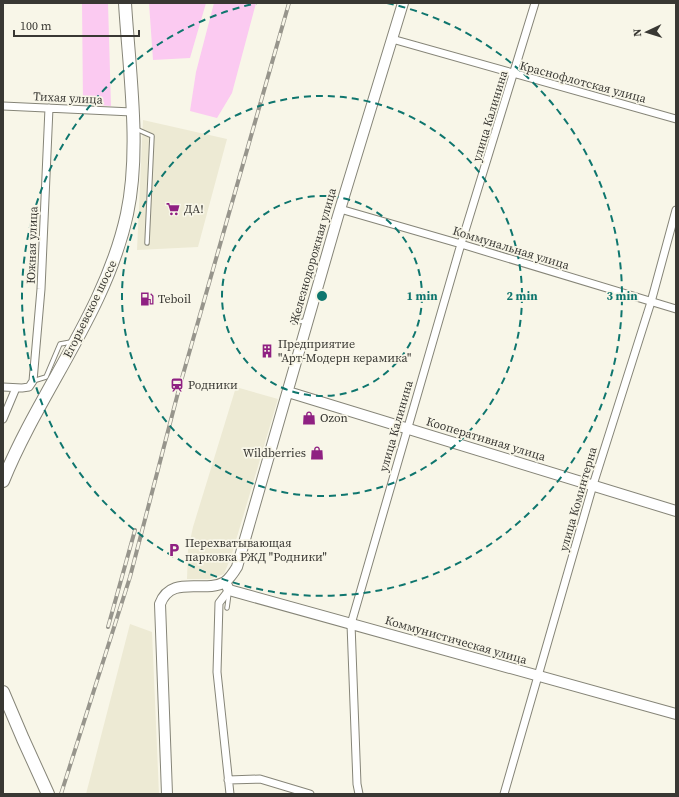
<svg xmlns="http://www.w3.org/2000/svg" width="679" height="797" font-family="'Source Serif 4',serif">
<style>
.built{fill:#edead4}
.green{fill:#fbcaf1}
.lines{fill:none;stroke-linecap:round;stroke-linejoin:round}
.lane-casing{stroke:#868578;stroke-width:5.5}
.street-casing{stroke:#868578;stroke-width:9}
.secondary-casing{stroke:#868578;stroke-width:12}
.primary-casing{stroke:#868578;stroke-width:14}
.lane{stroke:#fff;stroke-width:3.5}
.street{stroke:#fff;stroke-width:7}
.secondary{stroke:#fff;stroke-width:10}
.primary{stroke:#fff;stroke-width:12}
.rail-casing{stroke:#97958c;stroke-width:4}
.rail{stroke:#f8f6e8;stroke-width:2.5;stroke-dasharray:8;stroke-linecap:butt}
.ring{fill:none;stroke:#0f766e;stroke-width:2;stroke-dasharray:7 5}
.labels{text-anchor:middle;stroke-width:3.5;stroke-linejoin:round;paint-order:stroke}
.street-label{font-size:12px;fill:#393833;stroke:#f8f6e8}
.poi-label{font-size:12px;fill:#393833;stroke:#f8f6e8;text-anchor:start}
.centre{fill:#0f766e;stroke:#f8f6e8;stroke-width:2}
.ring-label{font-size:12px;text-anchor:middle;font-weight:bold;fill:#0f766e;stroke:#f8f6e8;stroke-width:3.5;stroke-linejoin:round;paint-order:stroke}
</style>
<rect width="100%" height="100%" fill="#f8f6e8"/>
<path class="built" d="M143 120 227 139 198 247 137 250Z
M236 387 278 399 231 557 224 574 210 579H187L188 550 193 527Z
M130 624 152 632 159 794H86Z"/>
<path class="green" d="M82 3H108L111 106 83 104Z
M149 3H206L190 58 153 60Z
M214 3H256L232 93 217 118 190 111 196 72Z"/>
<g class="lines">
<g class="lane-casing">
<path id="lane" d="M136 129 152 136 147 243
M294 322 307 321
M33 381 46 377 60 344 71 342
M227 608 229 593"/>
</g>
<g class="street-casing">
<path id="street" d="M392 39 676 119
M3 106 132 112
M340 209 461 244 676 309
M3 387 22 388 29 387 33 381 41 289 49 108
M3 419 16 388
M229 590 219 603 217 672 230 794
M228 780 260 779 310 794
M359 794 357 784 351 624 461 244 535 3
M504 794 593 485 651 302 676 210"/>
</g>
<g class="secondary-casing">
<path id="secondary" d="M288 392 676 511
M225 582 229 590 676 714
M167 794 160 604C171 574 204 594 225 582 230 578 234 572 237 567L338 216 403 3"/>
</g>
<g class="primary-casing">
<path id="primary" d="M3 481C40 390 106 311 127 214 141 149 129 69 125 3
M3 692 23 739 48 794"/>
</g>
<use href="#lane" class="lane"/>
<use href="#street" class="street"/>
<use href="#secondary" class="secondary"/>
<use href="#primary" class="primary"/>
<g class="rail-casing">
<path id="rail" d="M108 627 135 530
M61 794 130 577 180 385 289 3"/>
</g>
<use href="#rail" class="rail"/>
</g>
<g class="ring">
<circle cx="322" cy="296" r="100"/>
<circle cx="322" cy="296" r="200"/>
<path d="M387 3A300 300 0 1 1 257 3"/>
</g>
<defs>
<g id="supermarket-bare" transform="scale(1.08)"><path d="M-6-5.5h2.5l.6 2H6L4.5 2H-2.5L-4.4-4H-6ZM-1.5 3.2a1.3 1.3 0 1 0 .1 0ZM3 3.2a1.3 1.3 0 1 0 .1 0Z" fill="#8f2082" stroke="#f8f6e8" stroke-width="2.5" paint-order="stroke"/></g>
<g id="fuel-bare" transform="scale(1.08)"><path d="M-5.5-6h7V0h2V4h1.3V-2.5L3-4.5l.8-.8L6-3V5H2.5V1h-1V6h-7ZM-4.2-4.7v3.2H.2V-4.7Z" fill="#8f2082" stroke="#f8f6e8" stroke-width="2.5" paint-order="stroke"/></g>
<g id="building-bare" transform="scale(1.08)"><path d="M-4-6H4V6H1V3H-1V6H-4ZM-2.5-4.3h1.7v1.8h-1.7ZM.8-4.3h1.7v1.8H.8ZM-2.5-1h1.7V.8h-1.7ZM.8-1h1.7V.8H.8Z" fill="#8f2082" stroke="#f8f6e8" stroke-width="2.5" paint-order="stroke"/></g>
<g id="station-bare" transform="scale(1.08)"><path d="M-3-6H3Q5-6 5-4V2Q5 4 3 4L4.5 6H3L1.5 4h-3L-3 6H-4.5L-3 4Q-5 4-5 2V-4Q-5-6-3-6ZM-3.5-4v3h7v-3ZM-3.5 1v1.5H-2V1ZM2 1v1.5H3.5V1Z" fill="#8f2082" stroke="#f8f6e8" stroke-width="2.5" paint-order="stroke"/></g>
<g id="shop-bare" transform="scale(1.08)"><path d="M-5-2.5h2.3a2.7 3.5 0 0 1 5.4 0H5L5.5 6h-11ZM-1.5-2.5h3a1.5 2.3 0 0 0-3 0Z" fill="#8f2082" stroke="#f8f6e8" stroke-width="2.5" paint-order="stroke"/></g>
<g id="parking-bare" transform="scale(1.08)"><path d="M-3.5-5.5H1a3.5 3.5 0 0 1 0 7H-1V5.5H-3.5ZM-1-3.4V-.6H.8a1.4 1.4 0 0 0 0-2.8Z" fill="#8f2082" stroke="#f8f6e8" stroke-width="2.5" paint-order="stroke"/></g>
</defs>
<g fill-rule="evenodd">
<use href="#supermarket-bare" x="173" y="209"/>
<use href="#fuel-bare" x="147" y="299"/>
<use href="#building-bare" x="267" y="351"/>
<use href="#station-bare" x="177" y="385"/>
<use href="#shop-bare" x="309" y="418"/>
<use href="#shop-bare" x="317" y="453"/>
<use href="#parking-bare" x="174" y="550"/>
</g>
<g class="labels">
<g class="street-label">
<text transform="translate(583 82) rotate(15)" y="4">Краснофлотская улица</text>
<text transform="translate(68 98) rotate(3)" y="4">Тихая улица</text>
<text transform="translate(490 116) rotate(-73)" y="4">улица Калинина</text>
<text transform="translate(32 245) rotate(-88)" y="4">Южная улица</text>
<text transform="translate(511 248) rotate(17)" y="4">Коммунальная улица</text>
<text transform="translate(313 256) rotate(-74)" y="4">Железнодорожная улица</text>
<text transform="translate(90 309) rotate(-64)" y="4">Егорьевское шоссе</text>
<text transform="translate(396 426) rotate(-74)" y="4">улица Калинина</text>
<text transform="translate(486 439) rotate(17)" y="4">Кооперативная улица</text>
<text transform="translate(578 499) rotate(-74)" y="4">улица Коминтерна</text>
<text transform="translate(456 640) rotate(16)" y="4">Коммунистическая улица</text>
</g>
<g class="poi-label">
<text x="184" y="213">ДА!</text>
<text x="158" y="303">Teboil</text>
<text x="278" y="348">Предприятие<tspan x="278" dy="14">"Арт-Модерн керамика"</tspan></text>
<text x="188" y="389">Родники</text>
<text x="320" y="422">Ozon</text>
<text x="306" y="457" text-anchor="end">Wildberries</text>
<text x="185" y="547">Перехватывающая<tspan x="185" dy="14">парковка РЖД "Родники"</tspan></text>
</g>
</g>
<circle cx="322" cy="296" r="6" class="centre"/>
<g class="ring-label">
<text x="422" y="300">1 min</text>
<text x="522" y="300">2 min</text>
<text x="622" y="300">3 min</text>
</g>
<rect width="679" height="797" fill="none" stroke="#393833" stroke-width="8"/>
<g transform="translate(647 32) rotate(266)" stroke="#f8f6e8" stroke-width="3" paint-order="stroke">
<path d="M0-3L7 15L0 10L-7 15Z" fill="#393833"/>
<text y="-6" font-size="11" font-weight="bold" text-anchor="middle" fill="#393833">N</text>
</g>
<path d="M14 30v6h125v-6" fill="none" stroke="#393833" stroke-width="2"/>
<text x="20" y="30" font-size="12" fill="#393833" stroke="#f8f6e8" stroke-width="3" paint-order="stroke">100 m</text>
</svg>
